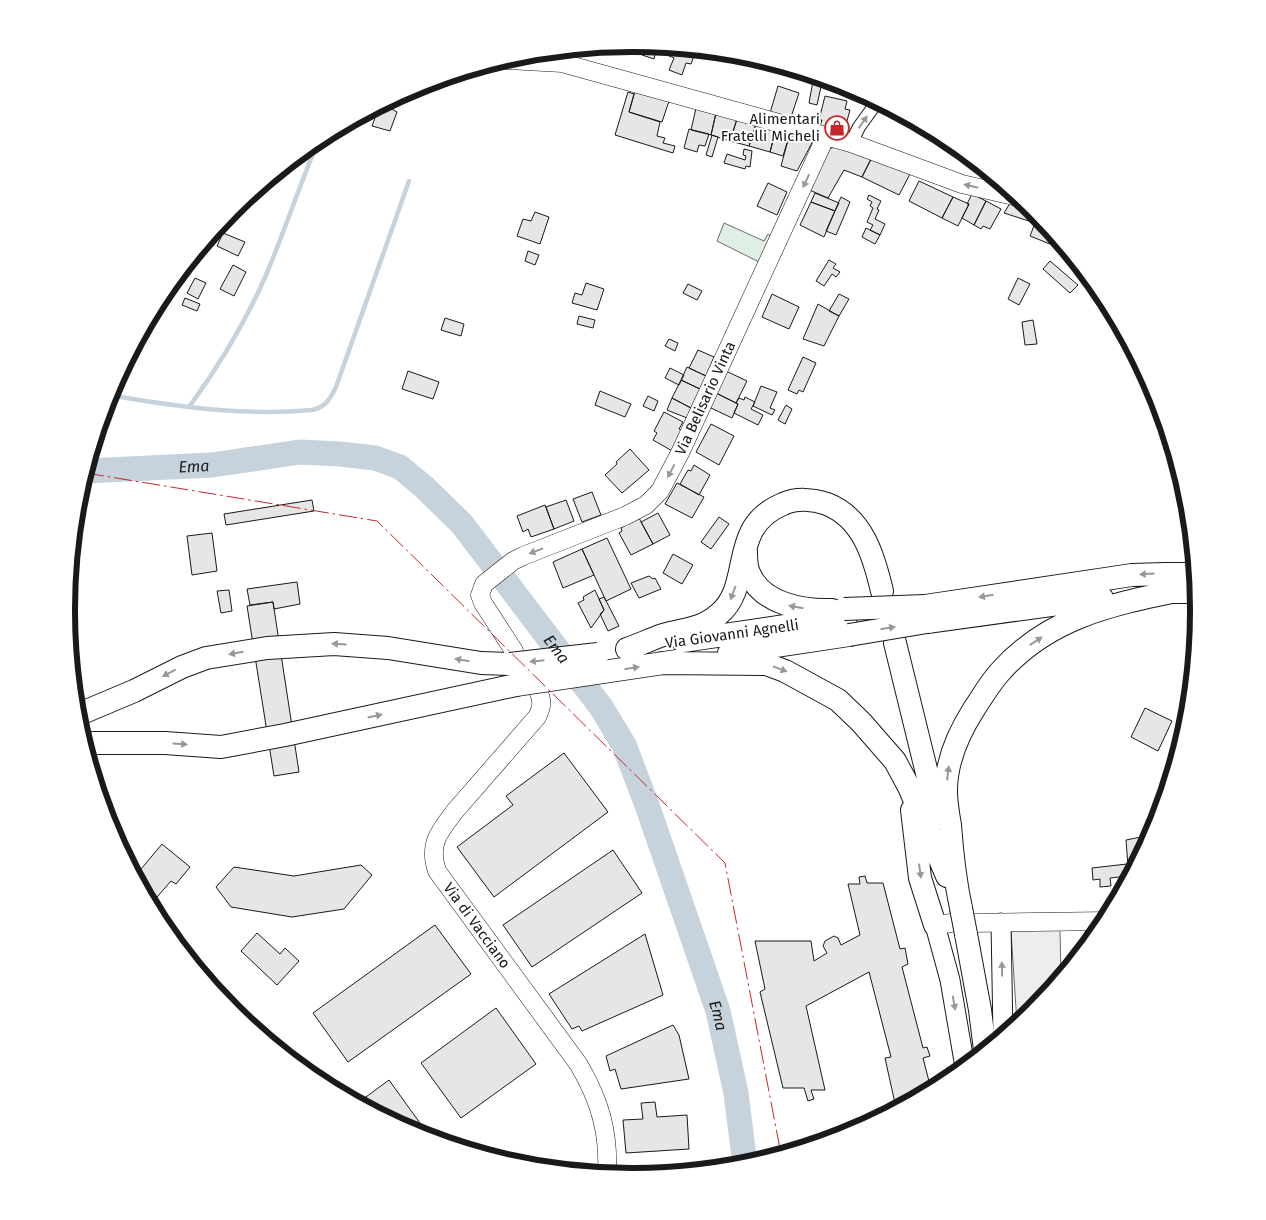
<svg xmlns="http://www.w3.org/2000/svg" width="1266" height="1220" font-family="'Fira Sans',sans-serif">
<style>
.green{fill:#e0efe3;stroke:#6a6a6a}
.parking{fill:#ededed;stroke:#6a6a6a}
.lines{fill:none;stroke-linecap:round;stroke-linejoin:round}
.stream{stroke:#c6d2dc;stroke-width:4.5}
.river{stroke:#c6d2dc;stroke-width:25}
.building{fill:#e6e6e6;stroke:#1a1a1a}
.street-casing{stroke:#1a1a1a;stroke-width:14}
.secondary-casing{stroke:#1a1a1a;stroke-width:19}
.primary-casing{stroke:#1a1a1a;stroke-width:21}
.highway-casing{stroke:#1a1a1a;stroke-width:24}
.street{stroke:#fff;stroke-width:12}
.secondary{stroke:#fff;stroke-width:18}
.primary{stroke:#fff;stroke-width:19}
.highway{stroke:#fff;stroke-width:22}
.highway-bridge-casing{stroke:#1a1a1a;stroke-width:24;stroke-linecap:butt}
.highway-bridge{stroke:#fff;stroke-width:22}
.power{stroke:#c62828;stroke-width:1;stroke-dasharray:18 4 2.5 4;stroke-linecap:butt}
.oneway{fill:#989898}
.labels{text-anchor:middle;stroke-width:4;stroke-linejoin:round;paint-order:stroke}
.poi-label{font-size:15px;fill:#1a1a1a;stroke:#fff;text-anchor:end}
.street-label{font-size:15px;fill:#1a1a1a;stroke:#fff}
.water-label{font-size:16px;font-style:italic;fill:#1a1a1a;stroke:#fff}
.rim{fill:none;stroke:#1a1a1a;stroke-width:6}
</style>
<rect width="100%" height="100%" fill="#fff"/>
<path class="green" d="M724 223 764 241 768 234 772 237 759 262 717 241Z"/>
<path class="parking" d="M1060 929 1061 977 1033 1011 1017 1024 1011 931Z"/>
<g class="lines">
<path class="stream" d="M109 395C178 407 243 416 312 410 326 407 330 399 336 387L409 181
M189 407C219 366 246 321 266 275 285 230 300 184 319 139"/>
<path class="river" id="s1" d="M86 471 212 465 300 452 340 454 375 458 400 467 424 487 462 524 601 707 624 745 647 805 718 1011 736 1093 745 1165"/>
</g>
<path class="building" d="M645 45 657 46 654 59 642 55Z
M670 47 696 50 691 64 686 63 682 75 669 70 674 58 667 55Z
M813 81 822 82 817 105 809 103Z
M829 81 839 84 837 90 827 89Z
M778 86 799 93 790 120 770 113Z
M635 91 669 101 662 122 629 112Z
M628 92 634 94 629 112 660 122 657 136 665 138 663 143 675 146 673 153 615 135Z
M825 96 847 101 845 109 850 110 843 135 819 129 822 120H819Z
M387 102 386 106 397 112 390 131 372 126 379 107Z
M696 108 716 113 711 135 691 130Z
M716 113 737 119 730 141 711 135Z
M737 119 756 124 749 146 730 141Z
M756 124 776 129 770 152 749 146Z
M689 129 709 134 705 146 699 145 697 152 684 148Z
M776 129 790 133 783 156 770 152Z
M790 133 813 141 797 171 781 166Z
M712 135 718 137 712 157 706 155Z
M845 144 872 157 862 177 844 170 828 198 807 189 828 149Z
M744 149 752 151 750 167 746 166 745 169 724 163 727 154 745 160 746 156 743 155Z
M872 157 910 174 899 195 862 177Z
M919 181 953 197 942 218 909 201Z
M768 183 787 192 777 215 757 206Z
M815 193 839 203 835 211 811 202Z
M972 194 986 201 974 225 962 218 969 204H967Z
M869 195 881 201 877 209 879 210 875 219 885 224 880 235 870 230 873 225 867 222 873 208 870 206 872 202 867 199Z
M841 197 850 202 836 235 826 231Z
M953 197 969 204 958 226 942 218Z
M1012 200 1027 204 1034 210 1054 235 1050 244 1030 236 1035 223 1004 213Z
M986 201 1001 209 990 229 983 226 981 229 974 225Z
M811 202 835 211 824 237 800 225Z
M535 212 549 217 540 244 517 236 523 219 531 221Z
M866 228 880 235 875 244 862 237Z
M223 233 245 242 238 256 217 246Z
M528 251 539 255 535 265 525 261Z
M829 260 836 264 833 268 840 272 836 277 832 274 824 286 816 281Z
M1050 261 1078 285 1070 293 1043 269Z
M233 265 246 272 234 296 220 289Z
M195 278 206 283 198 299 187 293Z
M1018 278 1030 284 1019 305 1008 299Z
M586 283 604 289 597 310 572 303 575 293 582 295Z
M688 284 702 291 697 300 683 293Z
M772 294 799 307 789 329 762 317Z
M839 294 849 299 839 316 829 311Z
M185 298 200 304 197 311 182 305Z
M818 304 839 316 824 346 803 339Z
M579 316 595 320 593 328 577 324Z
M445 318 464 324 461 336 441 330Z
M1033 320 1037 344 1025 345 1022 322Z
M669 339 678 343 675 351 665 346Z
M698 350 714 357 706 376 689 368Z
M803 357 816 363 803 392 799 390 797 394 788 390Z
M687 367 706 376 700 389 681 380Z
M670 368 684 375 679 385 665 378Z
M408 371 439 382 433 399 402 389Z
M726 371 747 381 736 403 716 393Z
M681 380 700 389 691 408 672 398Z
M761 386 777 392 770 408 775 410 772 415 753 406Z
M600 391 631 404 625 417 595 405Z
M716 393 738 404 732 418 709 407Z
M648 396 658 401 654 411 643 406Z
M745 397 755 402 751 409 763 415 758 425 734 413 738 404 736 403 739 398 744 400Z
M672 398 691 408 687 418 667 410Z
M786 405 792 409 785 424 778 420Z
M664 412 683 422 679 429 684 432 674 452 653 440 657 433 654 431Z
M711 424 734 436 719 465 696 452Z
M630 449 649 470 622 493 605 475 617 464 616 462Z
M694 465 710 475 699 495 680 484 688 470 691 471Z
M677 483 704 497 692 518 665 504Z
M592 492 601 515 582 522 573 499Z
M312 500 314 511 226 525 224 514Z
M566 500 574 521 554 529 546 507Z
M545 505 554 529 531 537 528 529 523 532 517 516Z
M658 513 670 535 653 544 641 522Z
M719 517 729 524 711 549 701 542Z
M639 518 653 544 631 555 619 533 622 531 621 528Z
M212 533 217 571 192 575 187 536Z
M607 538 631 589 606 601 582 549Z
M582 549 594 575 563 588 553 562Z
M673 554 693 565 682 584 663 573Z
M649 576 653 579 655 578 661 589 639 598 631 583Z
M297 582 300 604 274 609 273 602 250 605 247 589Z
M229 590 232 611 221 613 217 591Z
M595 590 604 610 591 628 578 603 584 600 583 597Z
M604 597 619 626 608 631 600 614 604 610 599 599Z
M273 602 299 772 274 776 247 606Z
M1145 708 1172 721 1158 751 1131 737Z
M564 753 608 812 494 897 457 847 513 805 506 796Z
M1157 824 1142 854H1139V859L1135 865 1128 866 1126 840 1151 835 1150 825Z
M162 844 190 867 176 884 171 881 151 904 136 875Z
M613 850 642 893 532 967 503 925Z
M1127 864 1128 876 1110 878 1111 886 1100 887V879L1093 880 1092 868Z
M361 865 372 875 344 909 292 917 231 907 216 887 234 867 294 876Z
M865 876 867 883H883L900 949 905 948 908 964 902 967 923 1048 927 1047 930 1056 923 1058 931 1089 896 1108 885 1058 891 1057 869 972 806 1006 825 1090H811L814 1099 808 1101 804 1088H783L760 992 765 989 755 941H811L814 961 827 953 823 946 825 941 834 936 838 938 841 945 860 935 848 884H860L859 877Z
M435 925 471 974 348 1062 313 1013Z
M257 933 280 954 285 948 299 961 277 985 241 951Z
M645 934 663 995 582 1031 579 1026 572 1029 549 994Z
M496 1008 536 1064 461 1118 421 1063Z
M673 1025 679 1035 689 1079 621 1089 615 1069 610 1071 606 1056Z
M389 1080 430 1137 416 1133 359 1102Z
M655 1102 657 1117 687 1115 689 1149 626 1153 623 1120 643 1119 641 1103Z"/>
<g class="lines">
<g class="street-casing">
<path id="street" d="M851 143 859 127 877 102"/>
</g>
<g class="secondary-casing">
<g id="secondary">
<path d="M506 60 562 63 851 143 962 184 1018 197"/>
<path id="s2" d="M514 651 483 603 480 595 484 584 513 561 523 556 625 516 646 505 660 491 681 451 826 136"/>
<path id="s3" d="M538 691C543 701 542 707 537 717L455 811C439 832 428 844 437 871L579 1065C600 1101 609 1132 607 1174"/>
<path d="M974 923 1106 921"/>
<path d="M935 925 951 923"/>
</g>
</g>
<g class="primary-casing">
<path id="primary" d="M1001 923 1003 1035
M935 925 950 980 965 1067"/>
</g>
<g class="highway-casing">
<path id="highway" d="M746 552C746 560 746 568 750 575 763 604 803 611 832 610
M1161 592H1197
M925 606 1132 575 1165 574H1196
M927 622 1102 598
M683 641 846 617
M895 643 938 818
M627 649C639 645 651 639 663 635 683 629 701 630 719 614 754 585 727 527 783 504 796 498 813 499 827 504 863 518 874 557 882 591
M729 653 849 635
M662 663 766 664 785 671 838 700 861 722 895 761 909 787 947 876
M603 672 677 661
M77 715 134 691 182 667 206 658 267 648 334 644 388 648 481 663 510 664
M85 743H165L221 747 285 735 516 685
M912 810 920 878 935 925
M961 908C955 880 952 853 950 825 948 814 946 802 946 791 946 762 958 734 974 709 982 697 990 683 1000 672 1048 618 1109 605 1176 591
M966 934 980 1010 985 1050"/>
</g>
<use href="#street" class="street"/>
<use href="#secondary" class="secondary"/>
<use href="#primary" class="primary"/>
<use href="#highway" class="highway"/>
<g class="highway-bridge-casing">
<path id="highway-bridge" d="M844 609 925 606
M849 635 927 622
M510 664 598 654
M516 685 603 672
M961 908 966 934"/>
</g>
<use href="#highway-bridge" class="highway-bridge"/>
<path class="power" d="M86 473 377 521 725 863 781 1154"/>
</g>
<defs><path id="oneway-solid" d="M-6-.8H1V-3.2L6.5 0L1 3.2V.8H-6Z" transform="scale(1.25)"/></defs>
<g class="oneway">
<use href="#oneway-solid" transform="translate(863 122) rotate(-55)"/>
<use href="#oneway-solid" transform="translate(806 181) rotate(115)"/>
<use href="#oneway-solid" transform="translate(971 186) rotate(-167)"/>
<use href="#oneway-solid" transform="translate(671 471) rotate(118)"/>
<use href="#oneway-solid" transform="translate(536 551) rotate(159)"/>
<use href="#oneway-solid" transform="translate(1147 574) rotate(177)"/>
<use href="#oneway-solid" transform="translate(733 593) rotate(111)"/>
<use href="#oneway-solid" transform="translate(986 596) rotate(171)"/>
<use href="#oneway-solid" transform="translate(796 607) rotate(-170)"/>
<use href="#oneway-solid" transform="translate(888 628) rotate(-9)"/>
<use href="#oneway-solid" transform="translate(1036 641) rotate(-33)"/>
<use href="#oneway-solid" transform="translate(339 644) rotate(-177)"/>
<use href="#oneway-solid" transform="translate(236 653) rotate(170)"/>
<use href="#oneway-solid" transform="translate(462 660) rotate(-170)"/>
<use href="#oneway-solid" transform="translate(537 661) rotate(174)"/>
<use href="#oneway-solid" transform="translate(632 668) rotate(-9)"/>
<use href="#oneway-solid" transform="translate(780 669) rotate(20)"/>
<use href="#oneway-solid" transform="translate(169 673) rotate(153)"/>
<use href="#oneway-solid" transform="translate(375 716) rotate(-12)"/>
<use href="#oneway-solid" transform="translate(180 744) rotate(4)"/>
<use href="#oneway-solid" transform="translate(948 773) rotate(-83)"/>
<use href="#oneway-solid" transform="translate(920 871) rotate(82)"/>
<use href="#oneway-solid" transform="translate(1002 969) rotate(-91)"/>
<use href="#oneway-solid" transform="translate(954 1003) rotate(80)"/>
</g>
<defs>
<g id="shop-ring" transform="scale(1.25)"><circle r="9.5" fill="#fff" stroke="#c62828" stroke-width="1.5"/><path d="M-5-2.5h2.3a2.7 3.5 0 0 1 5.4 0H5L5.5 6h-11ZM-1.5-2.5h3a1.5 2.3 0 0 0-3 0Z" fill="#c62828"/></g>
</defs>
<g fill-rule="evenodd">
<use href="#shop-ring" x="837" y="128"/>
</g>
<g class="labels">
<g class="poi-label">
<text x="820" y="124">Alimentari<tspan x="820" dy="17">Fratelli Micheli</tspan></text>
</g>
<g class="street-label">
<text dy="5" stroke="none"><textPath href="#s2" startOffset="382">Via Belisario Vinta</textPath></text>
<text transform="translate(732 634) rotate(-8)" y="5">Via Giovanni Agnelli</text>
<text dy="5" stroke="none"><textPath href="#s3" startOffset="286">Via di Vacciano</textPath></text>
</g>
<g class="water-label">
<text dy="6" stroke="none"><textPath href="#s1" startOffset="108">Ema</textPath></text>
<text dy="6" stroke="none"><textPath href="#s1" startOffset="558">Ema</textPath></text>
<text dy="6" stroke="none"><textPath href="#s1" startOffset="962">Ema</textPath></text>
</g>
</g>
<path d="M0 0H1266V1220H0ZM632 52H633A557 557 0 0 1 1190 609V611A557 557 0 0 1 633 1168H632A557 557 0 0 1 75 611V609A557 557 0 0 1 632 52Z" fill="#fff" fill-rule="evenodd"/>
<path class="rim" d="M632 52H633A557 557 0 0 1 1190 609V611A557 557 0 0 1 633 1168H632A557 557 0 0 1 75 611V609A557 557 0 0 1 632 52Z"/>
</svg>
